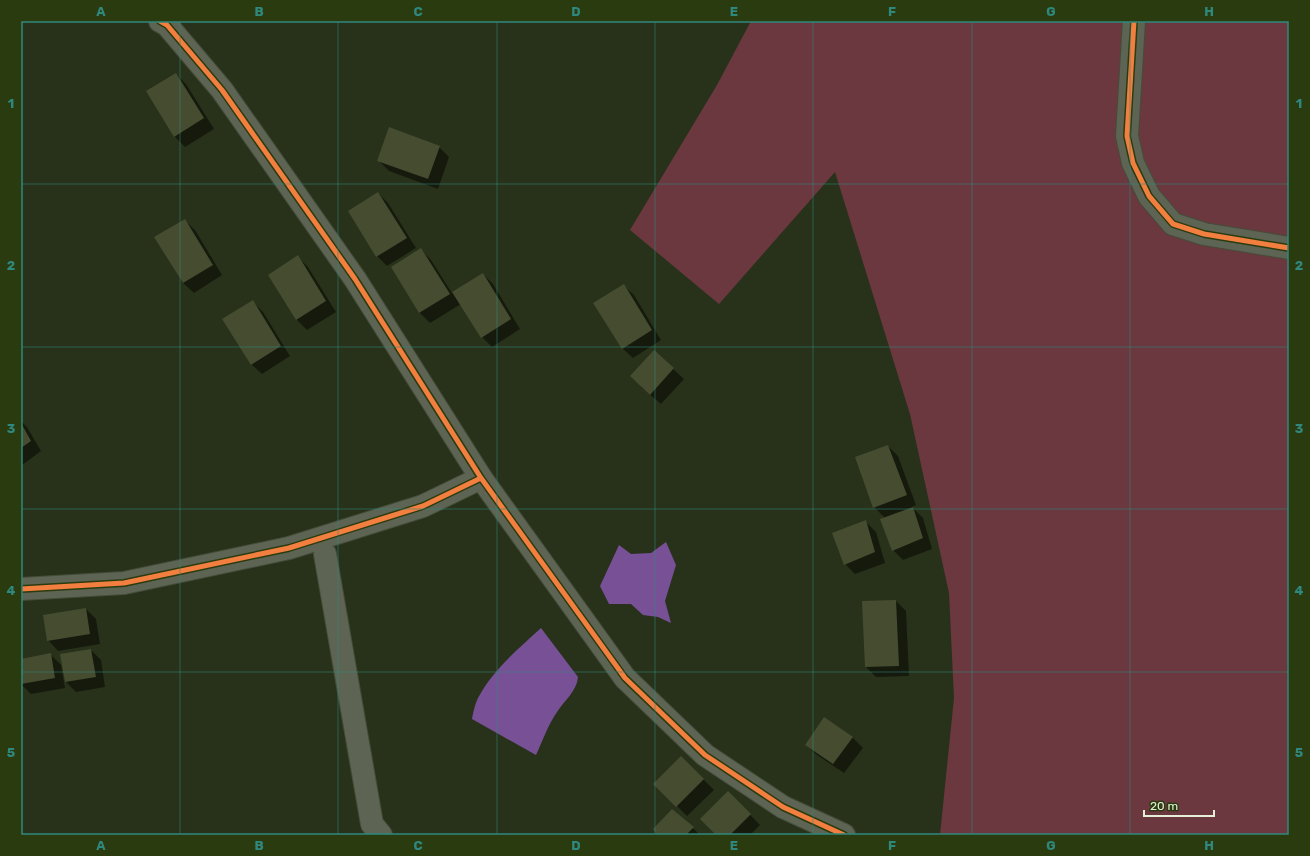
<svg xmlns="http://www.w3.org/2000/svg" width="1310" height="856" font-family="Rubik,sans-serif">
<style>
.green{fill:#6b383f}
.water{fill:#785096}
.shadow{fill:#0007}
.building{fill:#464c30}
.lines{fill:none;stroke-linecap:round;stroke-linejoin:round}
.minor-casing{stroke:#444d39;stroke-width:24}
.tertiary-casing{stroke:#444d39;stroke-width:24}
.minor{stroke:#5d6453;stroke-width:22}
.tertiary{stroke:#5d6453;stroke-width:22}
.cycleway-casing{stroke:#2a3c0f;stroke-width:8}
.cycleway{stroke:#f27e40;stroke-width:5}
.grid{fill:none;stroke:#2f887e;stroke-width:1;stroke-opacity:0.55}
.neatline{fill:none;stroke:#2f887e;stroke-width:1.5}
.grid-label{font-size:13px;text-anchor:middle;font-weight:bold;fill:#2f887e}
</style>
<rect width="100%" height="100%" fill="#28321a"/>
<path class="green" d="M751 21H1289V835H940L954 698 949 593 910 414 835 172 719 304 630 230 717 85Z"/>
<path class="water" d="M666 542 676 565 665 601 671 623 658 617 643 615 631 604H609L600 586 619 545 631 554 651 553Z
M541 628 578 677C577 691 564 701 557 712 548 725 543 740 536 755L472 719C473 713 475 704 478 698 493 670 518 649 541 628Z"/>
<path class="shadow" d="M176 74 186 84 214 129 185 147 175 137Z
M439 147 449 157 438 189 389 171 378 160Z
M378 193 388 203 416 248 387 266 377 256Z
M184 220 195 230 222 275 194 293 183 283 156 238Z
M421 250 431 260 452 293 483 274 493 284 520 329 492 347 482 337 461 304 430 323 420 313 393 268Z
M298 257 308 267 336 312 307 330 297 320 269 275Z
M623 285 634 295 661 340 633 358 622 348Z
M252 301 263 312 290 356 262 374 251 364Z
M654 351 684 379 661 404 641 387Z
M21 421 27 427 41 451 21 466Z
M888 446 898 456 916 505 912 507 923 518 932 549 903 560 893 550 885 518 874 507Z
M866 522 876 532 885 563 855 574 845 564Z
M896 601 906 611 909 676 876 677 866 667 863 602Z
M86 609 96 619 100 644 58 651 48 640Z
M91 650 101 660 105 687 76 692 66 682 62 655Z
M50 654 61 665 65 688 31 694 21 684V660Z
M824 718 853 738 863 748 844 773 817 755 806 745Z
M681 757 714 790 687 816 655 784Z
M728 792 760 825 750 835H717Z
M672 811 693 828 700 835H658Z"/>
<path class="building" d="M176 73 204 118 174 137 146 91Z
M389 127 440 146 428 179 377 161Z
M378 192 407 238 376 257 348 211Z
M185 219 213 265 183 283 154 237Z
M421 248 450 294 419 313 391 267Z
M298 255 326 301 296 320 268 275Z
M483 273 511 319 481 338 452 292Z
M624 284 652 330 622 349 593 303Z
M253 300 281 346 251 365 222 319Z
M654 350 674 368 650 395 630 376Z
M21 423 31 441 21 448Z
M888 445 907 495 873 508 855 457Z
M913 507 923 538 892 551 880 519Z
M866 520 875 552 844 565 832 533Z
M896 600 899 666 865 667 862 601Z
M86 608 90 634 47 641 43 615Z
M91 649 96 677 65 682 60 654Z
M51 653 55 678 21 684V659Z
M824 717 853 737 833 764 805 745Z
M681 756 704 779 676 807 653 784Z
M728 791 751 814 730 835H716L700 819Z
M672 809 694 827 686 835H657L653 829Z"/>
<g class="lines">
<g class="minor-casing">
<path id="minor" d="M1134 21 1127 136 1133 163 1149 196 1173 224 1204 234 1289 248
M325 554 372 824 381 835
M21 589 124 583 289 548 423 506 481 478"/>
</g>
<g class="tertiary-casing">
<path id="tertiary" d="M160 21 167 25 222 90 355 279 481 478 625 678 705 755 783 807 844 835"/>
</g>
<use href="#minor" class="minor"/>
<use href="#tertiary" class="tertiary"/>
<g class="cycleway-casing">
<path id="cycleway" d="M160 21 167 25 222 90 355 279 481 478 625 678 705 755 783 807 844 835
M1134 21 1127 136 1133 163 1149 196 1173 224 1204 234 1289 248
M21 589 124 583 289 548 423 506 481 478"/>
</g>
<use href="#cycleway" class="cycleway"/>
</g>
<path class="grid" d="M180 21V835M338 21V835M497 21V835M655 21V835M813 21V835M972 21V835M1130 21V835M21 184H1289M21 347H1289M21 509H1289M21 672H1289"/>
<rect width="1310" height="856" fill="none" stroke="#2a3c0f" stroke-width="44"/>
<path d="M1144 810v6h70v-6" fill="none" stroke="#e4f0d7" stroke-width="2"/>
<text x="1150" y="810" font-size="12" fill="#e4f0d7" stroke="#2a3c0f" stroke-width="3" paint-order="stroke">20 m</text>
<rect x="22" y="22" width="1266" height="812" class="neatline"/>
<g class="grid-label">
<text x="101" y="16">A</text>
<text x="259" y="16">B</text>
<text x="418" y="16">C</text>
<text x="576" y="16">D</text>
<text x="734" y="16">E</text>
<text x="892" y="16">F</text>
<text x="1051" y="16">G</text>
<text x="1209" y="16">H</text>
<text x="11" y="108">1</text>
<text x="1299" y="108">1</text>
<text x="11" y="270">2</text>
<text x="1299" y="270">2</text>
<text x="11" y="433">3</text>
<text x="1299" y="433">3</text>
<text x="11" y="595">4</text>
<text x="1299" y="595">4</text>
<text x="11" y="757">5</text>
<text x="1299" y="757">5</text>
<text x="101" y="850">A</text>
<text x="259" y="850">B</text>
<text x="418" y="850">C</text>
<text x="576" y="850">D</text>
<text x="734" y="850">E</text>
<text x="892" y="850">F</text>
<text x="1051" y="850">G</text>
<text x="1209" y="850">H</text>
</g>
</svg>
